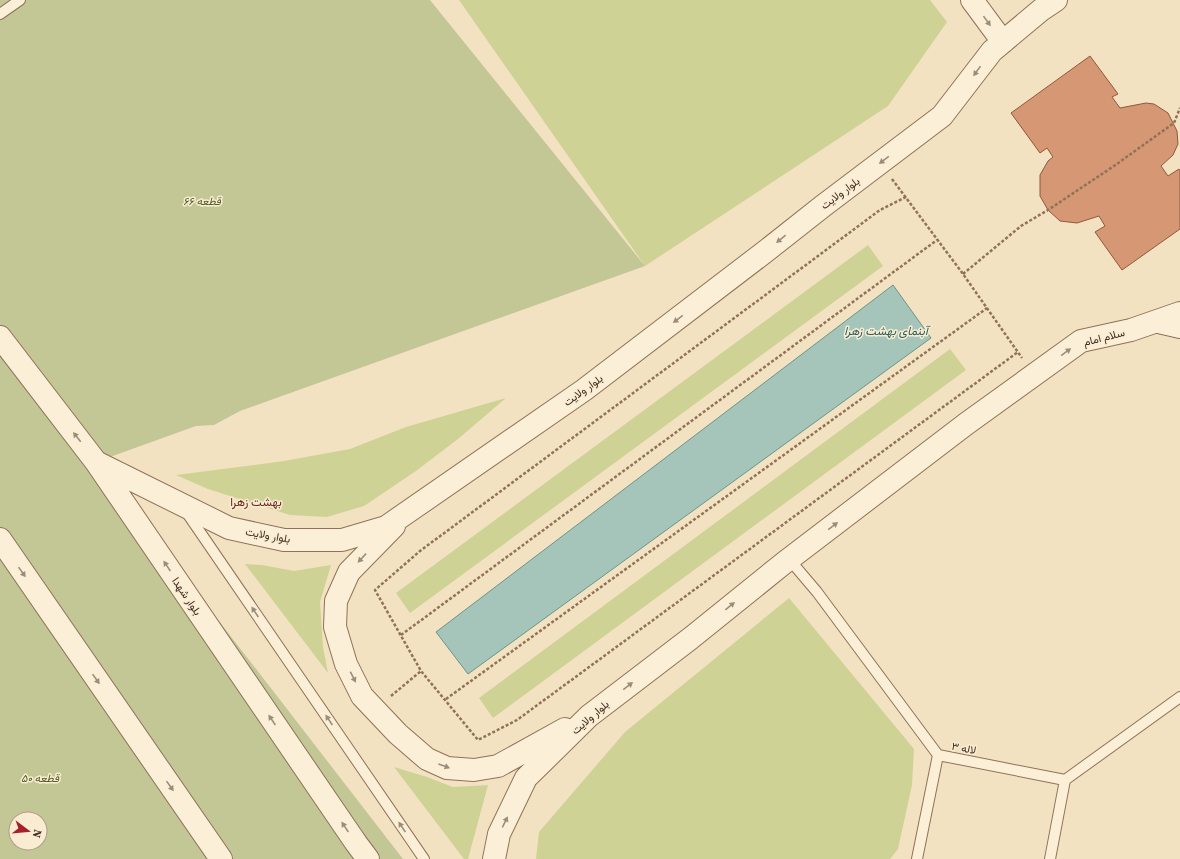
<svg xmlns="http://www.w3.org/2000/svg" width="1180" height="859" font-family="'Source Serif 4',Vazirmatn,serif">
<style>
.green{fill:#ced295}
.cemetery{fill:#c3c695;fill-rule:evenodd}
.water{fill:#a5c5ba;stroke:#6a9588}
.building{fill:#d59774;stroke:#91583a}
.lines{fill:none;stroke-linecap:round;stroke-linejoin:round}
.service-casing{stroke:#8f7257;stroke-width:12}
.minor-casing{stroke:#8f7257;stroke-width:22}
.tertiary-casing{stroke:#8f7257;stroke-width:24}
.path{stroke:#8f7257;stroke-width:2.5;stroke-dasharray:3 2;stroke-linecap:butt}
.service{stroke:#fcefd7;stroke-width:10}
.minor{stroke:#fcefd7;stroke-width:20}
.tertiary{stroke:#fcefd7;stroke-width:22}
.oneway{fill:#9c8d7a}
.labels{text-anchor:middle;stroke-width:3;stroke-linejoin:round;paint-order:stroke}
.street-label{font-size:11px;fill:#3d2b1d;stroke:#f9ecd3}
.park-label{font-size:11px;font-style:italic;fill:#505c21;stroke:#f9ecd3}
.water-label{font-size:12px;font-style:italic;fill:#2a5f58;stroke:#f9ecd3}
.neighbourhood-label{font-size:12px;fill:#6f2517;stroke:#f9ecd3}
</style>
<rect width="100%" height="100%" fill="#f3e2c2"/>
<path class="green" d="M459 0H930L947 22 888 106 645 266Z
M868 245 883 266 410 613 396 593Z
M950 349 966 370 493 718 479 698Z
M506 398 458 439 416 471 364 506 327 517 290 515 208 489 176 475 284 461 350 449 406 427Z
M245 564 262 565 294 571 331 565 320 602 323 647 328 673Z
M789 598 914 749 912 785 898 849 890 859H536L539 832 625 732Z
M394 767 427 777 453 787 488 785 468 859H464Z"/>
<path class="cemetery" d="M0 0H430L645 266 240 411 214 425 196 426 96 462 403 859H0ZM16 819H40V843H16Z"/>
<path class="water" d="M893 285 931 338 468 674 436 632Z"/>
<path class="building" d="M1090 56 1118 94 1112 97 1120 108 1146 103 1154 104 1168 113 1177 131 1178 144 1173 155 1161 166 1168 176 1179 169 1180 171V229L1122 270 1095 232 1105 226 1099 216 1077 223 1060 221 1048 210 1040 196V175L1048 161 1053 157 1047 148 1040 153 1011 113Z"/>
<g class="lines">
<g class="service-casing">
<path id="service" d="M0 14 20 0
M187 513 424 859
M789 559 817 592 938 755
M1065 780 1180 697
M917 859 938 755 1065 780 1050 859"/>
</g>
<g class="minor-casing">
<path id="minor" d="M1154 322 1180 328"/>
</g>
<g class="tertiary-casing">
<path id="tertiary" d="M972 0 1003 42
M0 337 96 462 356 843 368 859
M96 462 229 528 284 540H342L386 527 584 390 766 251 823 206 942 116 992 51 1041 10 1056 0
M394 526 349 572 336 601 335 627 346 664 362 696 398 734 427 759 447 768 474 770 498 766 565 729
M0 539 221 859
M494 859 499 834 526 778 589 716 691 638 784 563 966 424 1081 341 1131 330 1180 313"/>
</g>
<path class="path" d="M892 179 963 274 1022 358
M906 197 880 210 420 551 375 590 421 671 478 740 517 720 1018 352
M963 274 1021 226 1048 210 1114 166 1174 123 1180 108
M401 635 937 240
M391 696 421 671
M446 699 987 308"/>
<use href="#service" class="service"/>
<use href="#minor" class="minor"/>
<use href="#tertiary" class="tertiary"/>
</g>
<defs><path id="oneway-solid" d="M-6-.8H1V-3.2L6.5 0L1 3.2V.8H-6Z"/></defs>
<g class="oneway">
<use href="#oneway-solid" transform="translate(987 21) rotate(54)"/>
<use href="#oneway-solid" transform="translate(977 71) rotate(126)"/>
<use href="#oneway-solid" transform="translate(884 160) rotate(143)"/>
<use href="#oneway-solid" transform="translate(781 239) rotate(141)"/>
<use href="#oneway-solid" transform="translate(678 319) rotate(143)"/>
<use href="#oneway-solid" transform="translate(1066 352) rotate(-36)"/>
<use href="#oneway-solid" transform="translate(77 437) rotate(-128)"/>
<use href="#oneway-solid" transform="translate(833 526) rotate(-37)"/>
<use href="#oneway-solid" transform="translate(362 558) rotate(133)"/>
<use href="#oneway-solid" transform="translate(167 566) rotate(-124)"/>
<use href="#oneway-solid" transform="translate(22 572) rotate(55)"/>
<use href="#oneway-solid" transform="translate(730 606) rotate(-39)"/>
<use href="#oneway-solid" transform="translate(255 612) rotate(-124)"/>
<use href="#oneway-solid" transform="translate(353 677) rotate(63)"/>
<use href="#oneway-solid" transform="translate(96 679) rotate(55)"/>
<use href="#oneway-solid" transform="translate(628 686) rotate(-38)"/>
<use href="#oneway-solid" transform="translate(272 720) rotate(-124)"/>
<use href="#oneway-solid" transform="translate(329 720) rotate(-124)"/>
<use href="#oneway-solid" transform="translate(444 766) rotate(20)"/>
<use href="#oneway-solid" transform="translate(170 786) rotate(55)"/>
<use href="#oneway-solid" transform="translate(505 822) rotate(-64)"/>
<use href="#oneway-solid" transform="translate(345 827) rotate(-124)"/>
<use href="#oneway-solid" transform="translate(402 827) rotate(-124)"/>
</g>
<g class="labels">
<g class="street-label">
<text transform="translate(840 193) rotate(-37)" y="4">بلوار ولایت</text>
<text transform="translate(1104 337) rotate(-14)" y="4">سلام امام</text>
<text transform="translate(583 390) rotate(-36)" y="4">بلوار ولایت</text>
<text transform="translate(268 535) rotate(10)" y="4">بلوار ولایت</text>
<text transform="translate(187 596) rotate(56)" y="4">بلوار شهدا</text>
<text transform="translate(590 717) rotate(-41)" y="4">بلوار ولایت</text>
<text transform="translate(964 748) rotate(11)" y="4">لاله ۳</text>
</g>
<g class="park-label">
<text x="202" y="205">قطعه ۶۶</text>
<text x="40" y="782">قطعه ۵۰</text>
</g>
<g class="water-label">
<text x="886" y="335">آبنمای بهشت زهرا</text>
</g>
<g class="neighbourhood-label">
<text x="256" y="506">بهشت زهرا</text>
</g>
</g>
<g transform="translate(28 831) rotate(106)"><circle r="19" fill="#f9ecd3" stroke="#ae9f8a"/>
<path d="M0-3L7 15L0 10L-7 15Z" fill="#a52029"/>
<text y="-6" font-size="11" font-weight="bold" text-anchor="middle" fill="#3d2b1d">N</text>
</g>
</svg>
